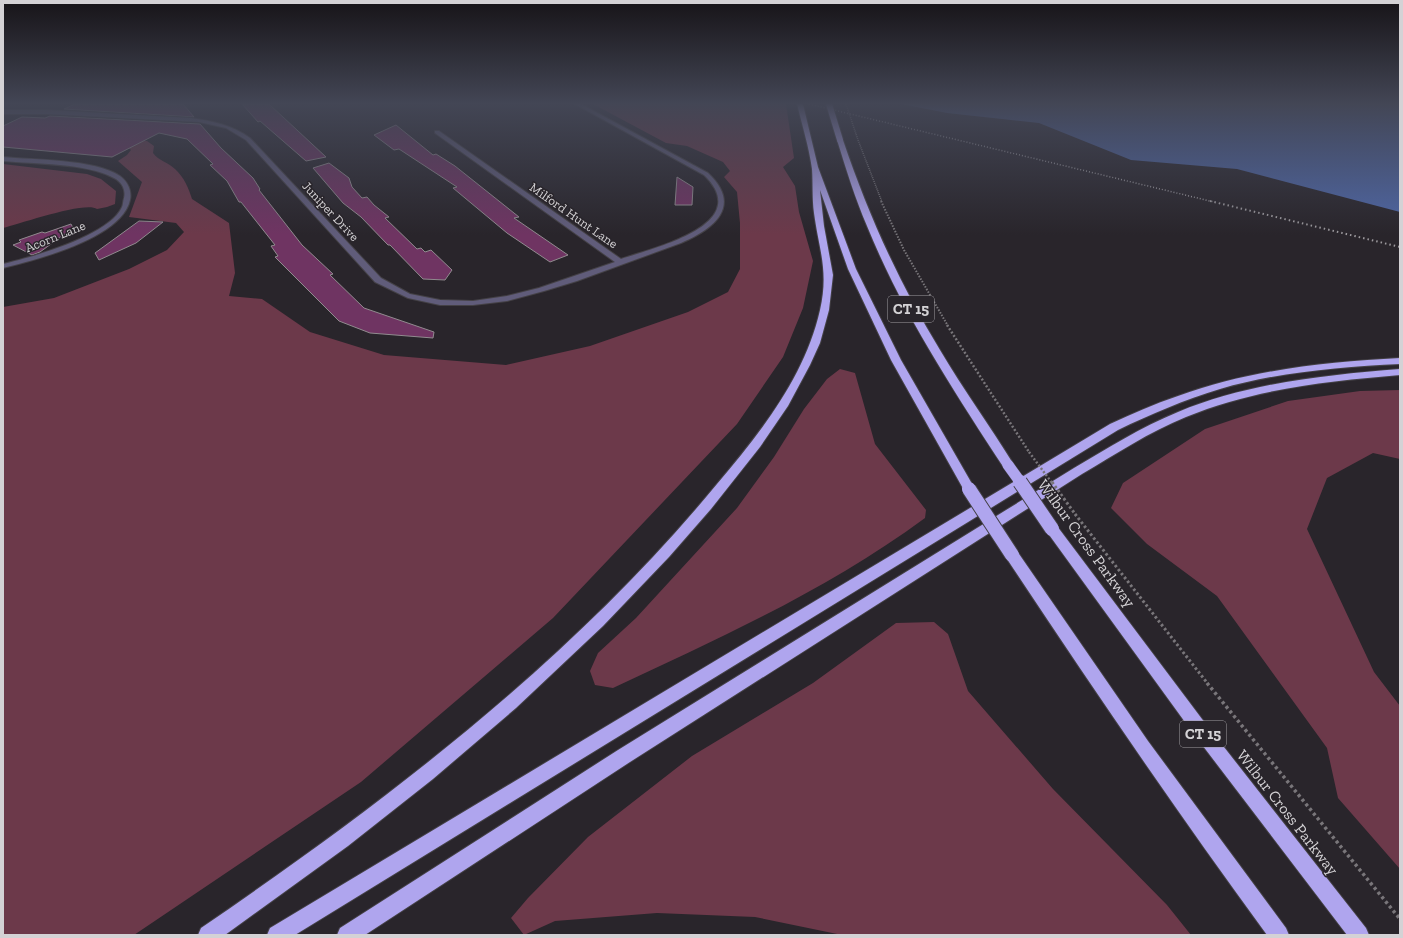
<svg xmlns="http://www.w3.org/2000/svg" width="1403" height="938" font-family="'Zilla Slab',serif">
<style>
.green{fill:#6c394a}
.water{fill:#4f67a6}
.building{fill:#6f3462;stroke:#918b8f}
.lines{fill:none;stroke-linecap:round;stroke-linejoin:round}
.minor-casing{stroke:#444146;stroke-width:2}
.motorway-casing{stroke:#444146;stroke-width:2}
.path-far4{stroke:#79767a;stroke-width:1.5;stroke-dasharray:1 1;stroke-linecap:butt}
.path-far3{stroke:#79767a;stroke-width:2;stroke-dasharray:1.5 1.5;stroke-linecap:butt}
.path-far2{stroke:#79767a;stroke-width:2.5;stroke-dasharray:2 2;stroke-linecap:butt}
.path-far1{stroke:#79767a;stroke-width:3;stroke-dasharray:2.5 2.5;stroke-linecap:butt}
.path{stroke:#79767a;stroke-width:3.5;stroke-dasharray:3 3;stroke-linecap:butt}
.minor{fill:#605c7a;fill-rule:evenodd}
.motorway{fill:#afa5ee;fill-rule:evenodd}
.rail-far1{stroke:#9d9a9e;stroke-width:1.5;stroke-dasharray:1 2;stroke-linecap:butt}
.rail{stroke:#9d9a9e;stroke-width:2;stroke-dasharray:1.5 3;stroke-linecap:butt}
.motorway-bridge-far2-casing{stroke:#444146;stroke-width:8;stroke-linecap:butt}
.motorway-bridge-far1-casing{stroke:#444146;stroke-width:12;stroke-linecap:butt}
.motorway-bridge-casing{stroke:#444146;stroke-width:16;stroke-linecap:butt}
.path-bridge-far2{stroke:#79767a;stroke-width:1.5;stroke-dasharray:1 1;stroke-linecap:butt}
.path-bridge-far1{stroke:#79767a;stroke-width:2.5;stroke-dasharray:2 2;stroke-linecap:butt}
.path-bridge{stroke:#79767a;stroke-width:3;stroke-dasharray:2.5 2.5;stroke-linecap:butt}
.motorway-bridge-far2{stroke:#afa5ee;stroke-width:6}
.motorway-bridge-far1{stroke:#afa5ee;stroke-width:11}
.motorway-bridge{stroke:#afa5ee;stroke-width:14}
.labels{text-anchor:middle;stroke-width:3;stroke-linejoin:round;paint-order:stroke}
.far-street-label{font-size:13px;fill:#d4d2d5;stroke:#29252b}
.shield{fill:#29252b;stroke:#a19ea2;stroke-width:1}
.shield-label{font-size:15px;font-weight:bold;fill:#d4d2d5}
.street-label{font-size:16px;fill:#d4d2d5;stroke:#29252b}
</style>
<rect width="100%" height="100%" fill="#29252b"/>
<path class="green" d="M593 104H786L794 158 783 167 795 186 799 212 813 261 803 308 783 357 737 424 553 618 361 782 134 935H3V307L54 298 129 269 167 250 184 232 176 223 129 217 142 182 118 161 127 155 131 150 126 145 125 139 147 141 154 146 153 153C159 161 168 162 175 169 184 177 189 189 192 199L229 223 235 273 229 296 262 299 310 332 384 355 506 365 590 346 688 312 728 292 740 269V223L737 192 724 177 730 171 723 162 687 146 666 143Z
M3 164 87 174 101 179 116 191 115 204 107 207 97 209C85 201 20 224 3 228Z
M840 369 855 373 875 444 926 510 925 518C829 589 720 638 613 688L595 685 590 671 598 653 636 618 737 508 774 457 804 409 827 379Z
M1400 390V459L1373 453 1327 478 1307 529 1374 672 1400 706V869L1338 798 1327 748 1217 596 1147 544 1111 508 1123 483 1205 429 1288 401 1360 391Z
M934 622 948 634 968 691 1053 789 1167 905 1191 935H842L755 917 657 913 555 921 524 935 511 918 528 898 588 837 692 756 813 683 896 623Z"/>
<path class="water" d="M901 104H1400V212L1237 169 1131 160 1039 123 947 113Z"/>
<path class="building" d="M75 104H183L194 117 64 109Z
M242 104H269L326 157 306 161 260 121 258 122Z
M50 116 200 124 221 148 253 178 260 189 259 190 302 245 333 274 330 275 364 308 434 332 433 338 370 333 339 321 275 257 278 256 271 246 275 245 241 202H239L227 181 210 165 213 164 187 139 159 133 112 157 3 147V126L22 117 45 118Z
M396 125 433 155 436 154 455 166 519 217 514 218 568 255 550 262 507 233 453 188 457 187 399 149 394 150 374 135Z
M329 163 349 178 352 187 362 198 367 197 374 205 389 217 385 218 417 249 421 248 425 252 431 250 452 270 445 280 423 279 390 245H388L361 217 343 203 313 168Z
M677 177 693 187 692 205H675Z
M139 221 163 222 136 243 99 260 95 253Z
M71 224 73 228 40 252 32 255 13 245 21 242 19 240 42 232 45 233Z"/>
<g class="lines">
<g class="minor-casing">
<path id="minor" d="M575 104H581L708 173C743 206 714 229 681 243L577 281 544 291 507 301 473 305H440L408 298 375 282 246 140 226 128 199 122 47 114H3V110H47L191 118C212 121 232 125 250 138L381 278 410 294 440 300 473 301 507 296 539 288 615 262 435 133V131H439L621 259C652 248 756 225 704 175Z
M3 157C34 160 95 159 120 176 128 182 132 191 130 200 122 238 36 260 3 268V264C32 257 109 236 122 207 123 205 123 201 124 198 126 190 122 182 114 178 86 163 35 164 3 161Z"/>
</g>
<g class="motorway-casing">
<path id="motorway" d="M797 104H803L818 167 856 269 901 360 975 489 973 492 969 493 965 492 891 360 848 269 820 190 824 226 833 275 829 310 820 343 810 365 788 406 760 447 711 509 669 557 603 626 516 708 433 779 348 846 225 935H198L201 928C387 801 573 659 717 484 760 433 805 377 820 310 829 271 819 250 814 213 812 198 813 183 812 169 809 147 802 125 797 104Z
M838 139 843 140C868 214 899 283 940 350 963 389 990 426 1014 465L1012 468H1004C953 390 902 312 867 226 855 198 846 169 837 140Z
M1400 358V364C1340 367 1278 372 1220 389 1184 400 1151 414 1118 430L295 935H267L270 928 1110 424C1132 414 1154 404 1178 396 1249 370 1325 362 1400 358Z
M1400 369V375C1328 381 1254 389 1186 417 1149 432 1116 454 1082 474L630 762 365 935H337L340 928 618 750 1074 468C1108 448 1141 427 1178 412 1248 383 1325 375 1400 369Z
M1052 524 1057 526 1202 719 1366 928 1369 935H1347L1190 729 1047 532 1046 529 1047 526Z
M1012 550 1017 551 1148 741 1286 928 1289 935H1267C1177 812 1091 686 1007 559L1005 555 1007 551Z"/>
</g>
<path class="path-far4" d="M858 140 882 202"/>
<path class="path-far3" d="M881 201 904 250 948 326"/>
<path class="path-far2" d="M947 325 1029 452"/>
<path class="path-far1" d="M1075 514 1208 684"/>
<path class="path" d="M1207 683 1400 919"/>
<use href="#minor" class="minor"/>
<use href="#motorway" class="motorway"/>
<path class="rail-far1" d="M809 104 1214 202"/>
<path class="rail" d="M1210 201 1400 247"/>
<g class="motorway-bridge-far2-casing">
<path id="motorway-bridge-far2" d="M829 104 840 140"/>
</g>
<g class="motorway-bridge-far1-casing">
<path id="motorway-bridge-far1" d="M1008 465 1021 483"/>
</g>
<g class="motorway-bridge-casing">
<path id="motorway-bridge" d="M1020 482 1052 529
M969 489 1012 555"/>
</g>
<path class="path-bridge-far2" d="M846 104 858 140"/>
<path class="path-bridge-far1" d="M1029 452 1052 483"/>
<path class="path-bridge" d="M1052 482 1075 514"/>
<use href="#motorway-bridge-far2" class="motorway-bridge-far2"/>
<use href="#motorway-bridge-far1" class="motorway-bridge-far1"/>
<use href="#motorway-bridge" class="motorway-bridge"/>
</g>
<linearGradient id="sky" x2="0" y2="1"><stop stop-color="#171418"/><stop offset="0.44" stop-color="#434655"/><stop offset="1" stop-color="#434655" stop-opacity="0"/></linearGradient>
<rect width="1403" height="235" fill="url(#sky)"/>
<g class="labels">
<g class="far-street-label">
<text transform="translate(331 211) rotate(47)" y="5">Juniper Drive</text>
<text transform="translate(574 215) rotate(35)" y="5">Milford Hunt Lane</text>
<text transform="translate(55 236) rotate(-22)" y="5">Acorn Lane</text>
</g>
<g class="shield">
<rect x="888" y="296" width="46" height="26" rx="3"/>
<rect x="1180" y="721" width="46" height="26" rx="3"/>
</g>
<g class="shield-label">
<text x="911" y="314">CT 15</text>
<text x="1203" y="739">CT 15</text>
</g>
<g class="street-label">
<text transform="translate(1087 543) rotate(54)" y="6">Wilbur Cross Parkway</text>
<text transform="translate(1288 812) rotate(52)" y="6">Wilbur Cross Parkway</text>
</g>
</g>
<rect width="1403" height="938" fill="none" stroke="#d4d2d5" stroke-width="8"/>
</svg>
